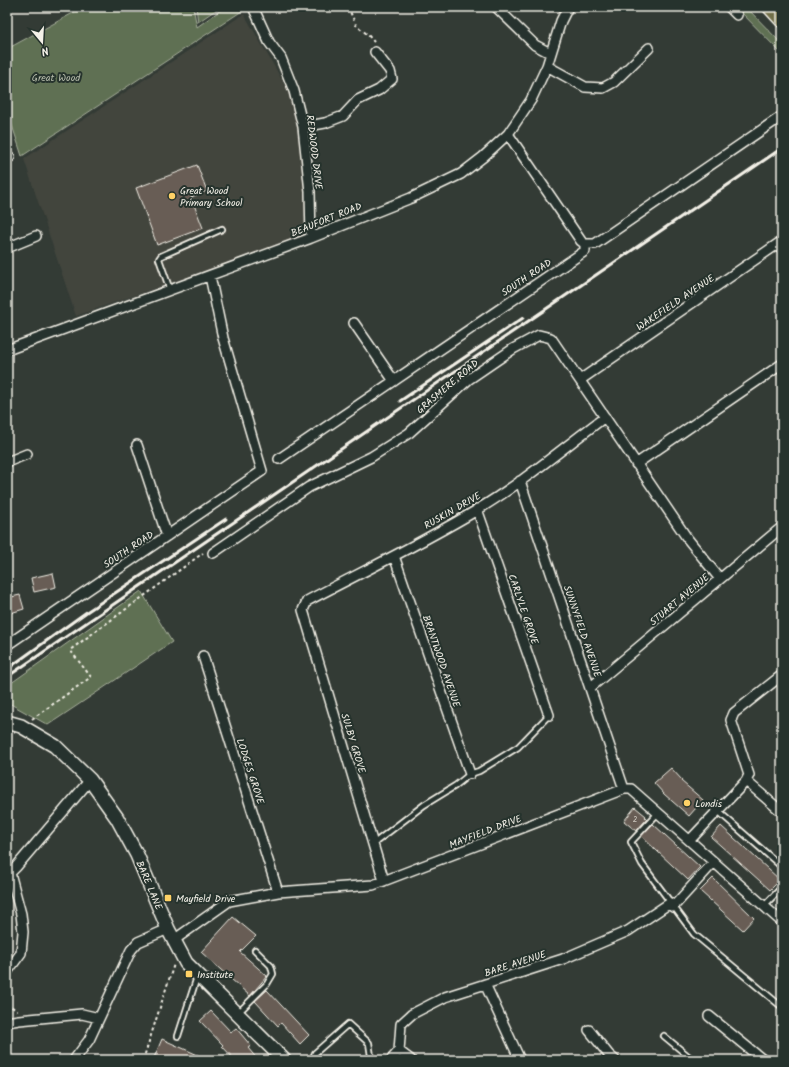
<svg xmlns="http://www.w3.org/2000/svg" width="789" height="1067" font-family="Kalam,sans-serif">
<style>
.built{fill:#43453e}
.green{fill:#5e7052;stroke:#a9b09d}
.building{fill:#685d54;stroke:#f4f1e8}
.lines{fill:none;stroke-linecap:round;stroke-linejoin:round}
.service-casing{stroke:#f4f1e8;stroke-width:8}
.minor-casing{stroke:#f4f1e8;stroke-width:12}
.secondary-casing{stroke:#f4f1e8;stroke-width:16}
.primary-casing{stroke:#f4f1e8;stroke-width:17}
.path{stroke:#f4f1e8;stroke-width:2;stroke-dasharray:3 3;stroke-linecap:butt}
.service{stroke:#26332d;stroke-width:4.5}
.minor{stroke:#26332d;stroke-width:9}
.secondary{stroke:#26332d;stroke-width:13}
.primary{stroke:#726f4a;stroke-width:14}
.rail{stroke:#f4f1e8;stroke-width:3}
.poi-dot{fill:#ffd166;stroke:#26332d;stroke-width:1.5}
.labels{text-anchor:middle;stroke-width:4;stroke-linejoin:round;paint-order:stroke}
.number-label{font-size:8px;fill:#d1ccc3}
.park-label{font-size:10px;fill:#b8bdac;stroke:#26332d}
.street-label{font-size:10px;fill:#f4f1e8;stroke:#26332d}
.poi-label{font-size:10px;fill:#f4f1e8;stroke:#26332d;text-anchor:start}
</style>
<rect width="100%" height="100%" fill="#333b35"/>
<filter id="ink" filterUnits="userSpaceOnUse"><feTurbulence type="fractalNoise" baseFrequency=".025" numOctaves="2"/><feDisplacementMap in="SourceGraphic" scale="8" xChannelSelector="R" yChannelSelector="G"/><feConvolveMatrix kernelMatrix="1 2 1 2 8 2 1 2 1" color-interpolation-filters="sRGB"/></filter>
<g filter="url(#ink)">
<path class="built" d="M244 14 289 92 304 157 311 234 76 316 24 159Z"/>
<path class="green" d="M84 7H193L197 27 225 7H239L242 11 22 156 9 116H7V49Z
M196 7H220L198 22Z
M736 7H746L782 44V54Z
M141 591 172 642 48 725 7 702V686Z"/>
<path class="building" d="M197 165 207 191 191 197 203 228 157 245 136 188Z
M53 573 56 587 34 592 31 578Z
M20 595 24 609 7 614V598Z
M671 768 682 780 681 781 703 800 689 816 664 794 654 783Z
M635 807 646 816 645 817 647 819 636 831 624 821Z
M653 824 700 867 688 880 641 836Z
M721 826 780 880 770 890 711 837Z
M713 878 754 918 743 930 700 891Z
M233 917 256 936 240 952 267 976 250 996 201 952Z
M267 990 309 1035 300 1044 281 1023 278 1026 255 1001Z
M211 1011 231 1032 236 1028 251 1046 248 1048 258 1060H235L222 1046 223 1045 200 1021Z
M162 1039 209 1060H153Z"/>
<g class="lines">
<g class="service-casing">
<path id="service" d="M170 290 159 259 161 256 222 229
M718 811 782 867
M658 813 631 842 642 864 694 934 782 1007
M373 844 424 805 455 786 470 774 479 771 518 747 549 715
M764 906 782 887
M239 1012 267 984 273 974 271 966 255 950
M178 1036 197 977
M664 1036 693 1060
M312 1060 315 1053 348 1024 369 1043 371 1056 374 1060"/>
</g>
<g class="minor-casing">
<path id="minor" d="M253 7 269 42 281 58 294 91 303 127 310 192 311 238
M496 7 535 45 550 53
M729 7 737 15
M547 66 585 87 603 88 614 82 649 48
M303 127 325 123 343 116 358 100 379 90 392 79 390 71 375 52
M508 134 581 241 585 244
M7 158 10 157
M7 248 36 236
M354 323 394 381
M7 350 311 238 411 198 461 174 483 157 508 134 531 100 547 66 561 21 568 7
M580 380 782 241
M137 445 167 536
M279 459 585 251V244H595L782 116
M7 462 27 454
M636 464 782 364
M520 481 624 789
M477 509 549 715
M213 553 309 487 371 457 409 433 469 379 513 349 539 335 551 338 687 538 720 579
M394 556 470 774
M7 645 262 471 223 338 210 276
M203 656 278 892
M591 687 782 527
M746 781 782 812
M690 840 746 781 749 775 731 720 734 713 782 675
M7 871 10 873 21 914 23 932 21 953 7 972
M10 873 16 867 90 780
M384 881 303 610 307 601C364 571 422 543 477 510 522 483 563 448 605 417
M673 907 714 862
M174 940 229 901 278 892 373 885 624 789H631L782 922
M485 984 520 1060
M709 1016 763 1060
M7 1022 19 1020 82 1014 99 1018
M589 1030 609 1055 615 1060
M399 1051 411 1060
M74 1060 89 1040 131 950 138 942 168 929
M391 1060 399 1051 401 1024 412 1014 445 997 563 959 628 931 670 903"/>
</g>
<g class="secondary-casing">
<path id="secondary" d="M7 722 21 726 55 746 90 780 117 818 137 855 168 929 186 963 284 1060"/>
</g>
<g class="primary-casing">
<path id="primary" d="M770 7 782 20"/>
</g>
<path class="path" d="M348 7 356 25 368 35 374 42
M32 719 91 677 70 650 203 553
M7 1003 17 1011
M143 1060 174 964"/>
<use href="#service" class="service"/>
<use href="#minor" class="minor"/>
<use href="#secondary" class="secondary"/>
<use href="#primary" class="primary"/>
<path class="rail" d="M400 401 523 318
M10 667 88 611 226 519
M7 677 782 148"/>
</g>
</g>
<g class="poi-dot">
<circle cx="172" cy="196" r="4"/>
<circle cx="687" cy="803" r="4"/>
<rect x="164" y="894" width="8" height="8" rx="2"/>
<rect x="185" y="970" width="8" height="8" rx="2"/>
</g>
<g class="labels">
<g class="number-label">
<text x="635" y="822">2</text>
</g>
<g class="park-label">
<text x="56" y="81">Great Wood</text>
</g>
<g class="street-label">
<text transform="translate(315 152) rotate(83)" y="4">REDWOOD DRIVE</text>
<text transform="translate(326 219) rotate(-22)" y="4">BEAUFORT ROAD</text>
<text transform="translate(526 277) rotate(-34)" y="4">SOUTH ROAD</text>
<text transform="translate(675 302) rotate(-34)" y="4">WAKEFIELD AVENUE</text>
<text transform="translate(447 386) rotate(-40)" y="4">GRASMERE ROAD</text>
<text transform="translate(452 510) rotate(-30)" y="4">RUSKIN DRIVE</text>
<text transform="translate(128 549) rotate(-34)" y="4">SOUTH ROAD</text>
<text transform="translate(679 599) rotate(-40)" y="4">STUART AVENUE</text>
<text transform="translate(524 609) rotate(71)" y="4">CARLYLE GROVE</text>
<text transform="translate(583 631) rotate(71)" y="4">SUNNYFIELD AVENUE</text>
<text transform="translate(442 661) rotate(71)" y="4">BRANTWOOD AVENUE</text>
<text transform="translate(354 743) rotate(73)" y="4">SULBY GROVE</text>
<text transform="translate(251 771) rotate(72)" y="4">LODGES GROVE</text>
<text transform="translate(485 831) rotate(-21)" y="4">MAYFIELD DRIVE</text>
<text transform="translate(150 885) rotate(67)" y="4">BARE LANE</text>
<text transform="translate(515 963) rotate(-18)" y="4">BARE AVENUE</text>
</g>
<g class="poi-label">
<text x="180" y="194">Great Wood<tspan x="180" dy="12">Primary School</tspan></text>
<text x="695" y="807">Londis</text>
<text x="176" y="902">Mayfield Drive</text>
<text x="197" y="978">Institute</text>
</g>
</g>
<rect width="789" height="1067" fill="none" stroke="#26332d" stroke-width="24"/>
<rect x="12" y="12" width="765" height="1043" fill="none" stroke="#f4f1e8" stroke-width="1.5" filter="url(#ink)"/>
<g transform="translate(42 42) rotate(162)" stroke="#26332d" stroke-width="3" paint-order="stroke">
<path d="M0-3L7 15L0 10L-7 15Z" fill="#f4f1e8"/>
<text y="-6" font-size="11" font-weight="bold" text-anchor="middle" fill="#f4f1e8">N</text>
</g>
</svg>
